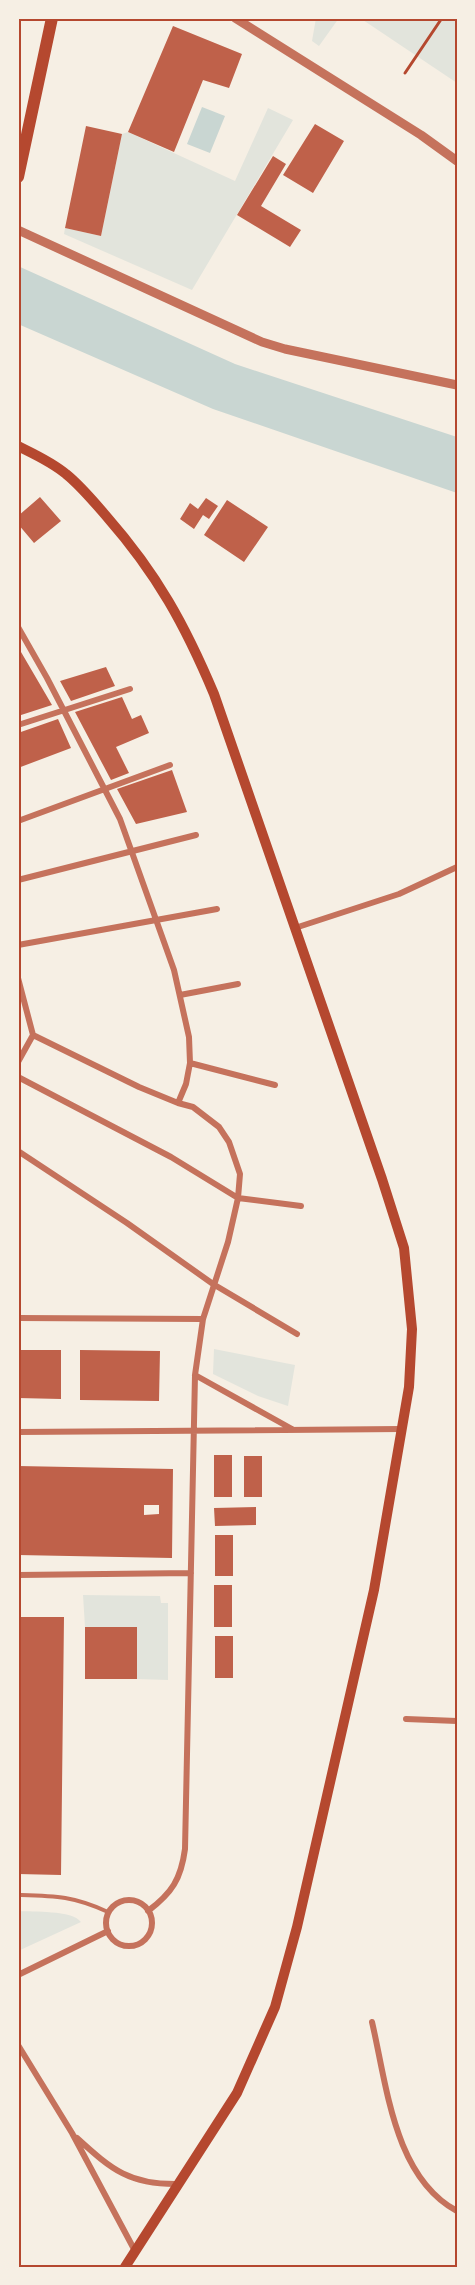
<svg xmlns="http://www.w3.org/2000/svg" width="475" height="2285" font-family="Raleway,sans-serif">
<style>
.green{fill:#e2e4dc}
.water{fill:#c9d6d2}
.building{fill:#bf614a;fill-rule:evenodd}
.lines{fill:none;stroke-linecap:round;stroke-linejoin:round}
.path{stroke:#b5482f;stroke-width:3}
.service{stroke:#c5725c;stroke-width:4}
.minor{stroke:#c5725c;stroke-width:6}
.tertiary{stroke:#c5725c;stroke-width:9}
.secondary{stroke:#b5482f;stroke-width:10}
.primary{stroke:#b5482f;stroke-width:12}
.neatline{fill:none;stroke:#b5482f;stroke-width:2}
</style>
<rect width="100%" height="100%" fill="#f6efe4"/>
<path class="green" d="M316 18H339L319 46 312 41Z
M360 18H457V83Z
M268 108 293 120 192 290 64 234 65 228 101 236 122 134 128 132 235 181Z
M214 1349 295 1365 288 1406 258 1396 213 1374Z
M83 1595 160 1596 161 1603H168V1680L137 1679V1627H85Z
M18 1911C33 1912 72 1910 81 1922L18 1951Z"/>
<path class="water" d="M202 107 225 116 210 153 187 144Z
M18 266 235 364 457 437V493L213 409 18 324Z"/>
<path class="building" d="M173 26 242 54 229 88 203 80 174 152 128 132Z
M315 124 344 141 313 193 283 175Z
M86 126 122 134 101 236 65 228Z
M273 156 286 164 261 206 301 230 290 247 237 215Z
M40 497 61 521 34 543 18 524V516Z
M206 498 218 506 209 519 203 515 194 529 180 519 190 503 198 509Z
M227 500 268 527 244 562 204 535Z
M21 652 52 705 18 716V653Z
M106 667 115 686 71 701 60 681Z
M122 697 132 719 141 715 149 733 116 747 129 773 111 780 75 712Z
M58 719 71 748 18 768V733Z
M172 770 187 812 136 824 117 789Z
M18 1350H61V1399L18 1398Z
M80 1350 160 1351 159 1401 80 1400Z
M214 1455H232V1497H214Z
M244 1456H262V1497H244Z
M18 1466 173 1469 172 1558 18 1555ZM144 1505H159V1514L144 1515Z
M256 1507V1525L215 1526 214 1508Z
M215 1535H233V1576H215Z
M214 1585H232V1627H214Z
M18 1617H64L61 1875 18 1874Z
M85 1627H137V1679H85Z
M215 1636H233V1678H215Z"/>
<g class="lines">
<path class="path" d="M405 73 442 18"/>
<path class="service" d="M18 1895C56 1896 73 1896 108 1912"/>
<path class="minor" d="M18 627 47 678 120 819 174 970 189 1037 190 1063 186 1084 178 1103 193 1107 219 1127 229 1142 240 1174 238 1198 228 1242 203 1319 195 1375 185 1849C181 1879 172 1893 148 1911
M18 725 130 689
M18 821 170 765
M18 880 196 835
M295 928 399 894 457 867
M18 945 217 909
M18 978 33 1035 18 1062
M180 995 238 984
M33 1035 139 1087 178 1103
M190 1063 275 1085
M18 1077 171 1157 238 1198 301 1206
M18 1151 127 1223 213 1284 297 1334
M18 1318 203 1319
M195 1375 292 1429
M18 1432 401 1429
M18 1575 191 1573
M406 1719 457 1721
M106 1923a23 23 0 1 1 46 0a23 23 0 1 1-46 0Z
M18 1975 108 1931
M372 2022C387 2086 394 2177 457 2211
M18 2045 72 2133 135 2251
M77 2138C112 2170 130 2185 179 2184"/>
<path class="tertiary" d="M235 18 421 135 457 161
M18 230 262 342 285 349 457 385"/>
<path class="secondary" d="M18 446C34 454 52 462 66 474 81 486 94 502 107 517 157 574 185 625 214 694L382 1179 404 1248 412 1329 409 1387 374 1590 297 1927 275 2007 237 2093 125 2267"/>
<path class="primary" d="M18 177 52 18"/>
</g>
<rect width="475" height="2285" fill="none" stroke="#f6efe4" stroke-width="39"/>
<rect x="20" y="20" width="436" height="2246" class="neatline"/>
</svg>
